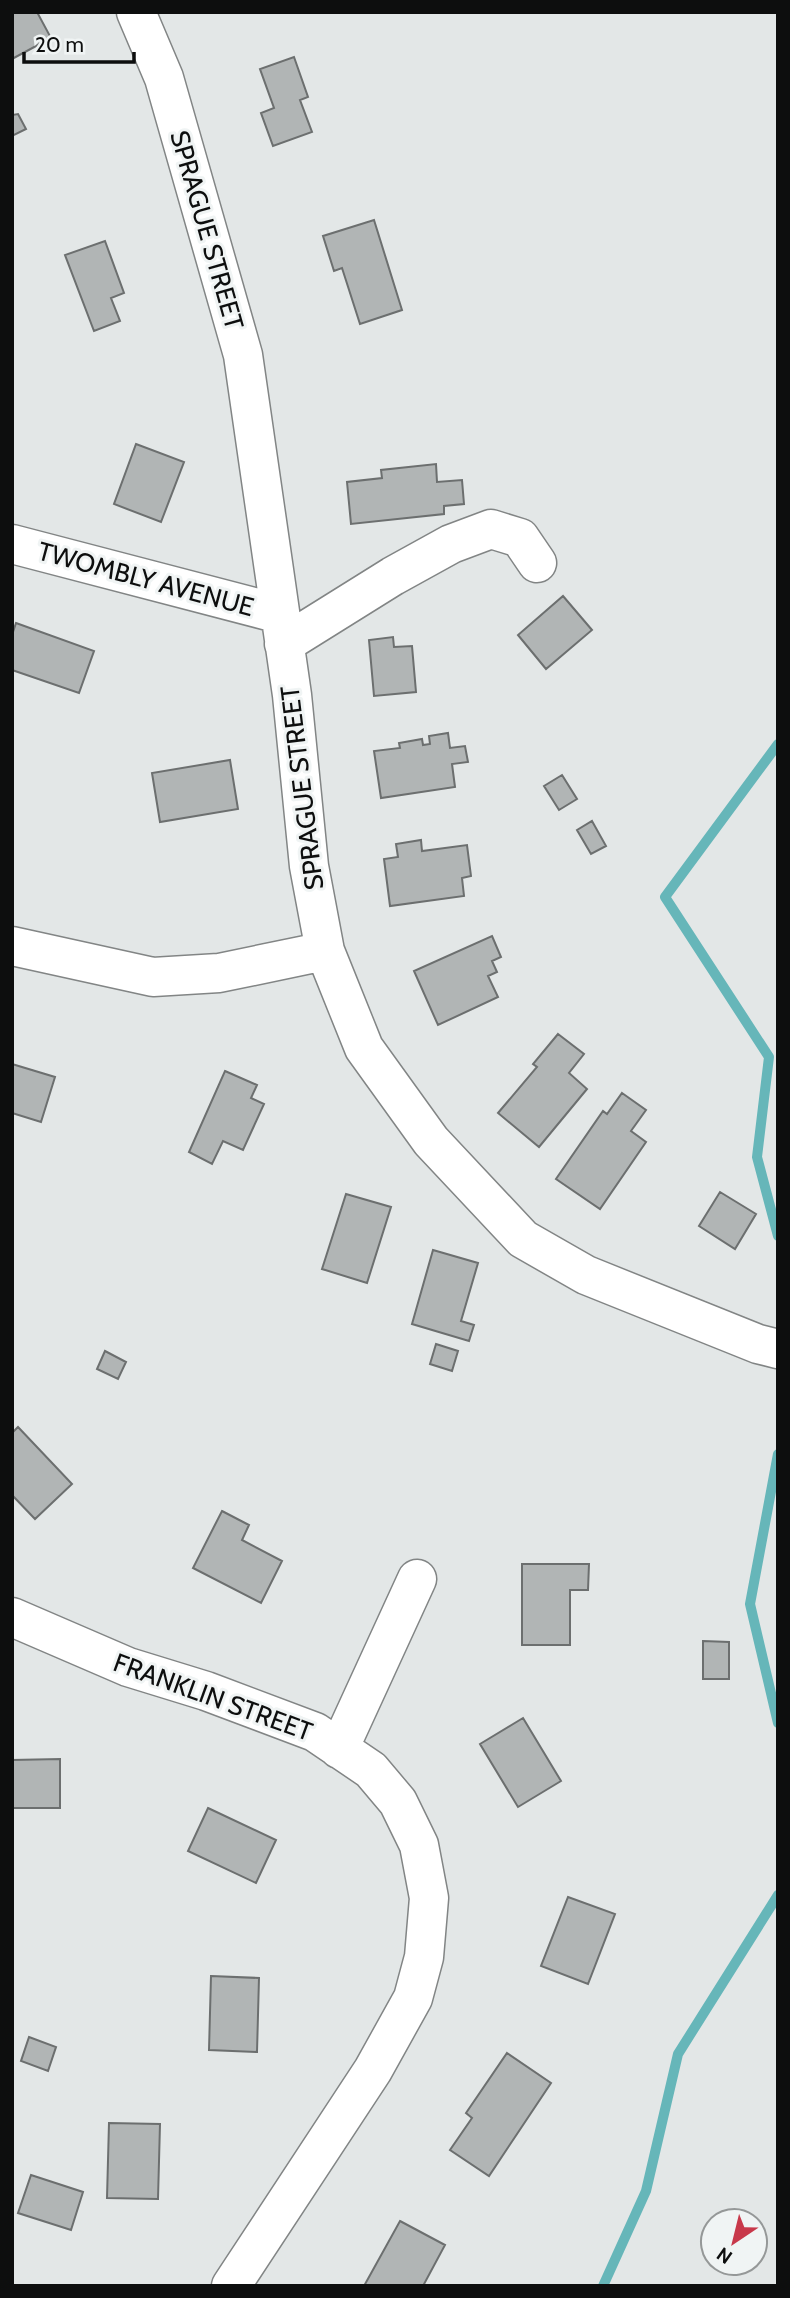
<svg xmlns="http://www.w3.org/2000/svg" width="790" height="2298" font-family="Cabin,sans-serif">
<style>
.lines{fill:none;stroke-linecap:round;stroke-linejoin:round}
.stream{stroke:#66b6b9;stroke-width:10}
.building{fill:#b1b5b5;stroke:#6c6f6f;stroke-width:2}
.minor-casing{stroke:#828585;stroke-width:41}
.minor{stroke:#fff;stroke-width:38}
.labels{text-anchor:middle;stroke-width:6;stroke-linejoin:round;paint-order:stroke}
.street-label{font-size:26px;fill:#0d0e0e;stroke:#f0f4f4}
</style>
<rect width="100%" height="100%" fill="#e3e7e7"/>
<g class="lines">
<path class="stream" d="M778 744 665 897 769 1057 757 1157 778 1236
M778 1454 750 1604 778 1723
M603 2286 646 2191 678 2054 778 1895"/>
</g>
<path class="building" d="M12 12H37L51 38 12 59Z
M294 57 308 97 300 100 312 132 273 146 261 113 274 108 260 69Z
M18 114 26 129 12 136V115Z
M374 220 402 310 360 324 342 268 334 271 323 236Z
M105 241 124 293 111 298 120 321 94 331 65 255Z
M136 444 184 462 161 522 114 504Z
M436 464 437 482 462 480 464 504 444 506V514L351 524 347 482 382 478 381 470Z
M563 596 592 630 546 669 518 635Z
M16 623 94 651 79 693 12 670V635Z
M393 637 394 647 412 646 416 692 374 696 369 640Z
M448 733 450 748 465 746 468 762 452 764 455 787 381 798 374 751 400 748 399 743 422 739 423 745 430 744 429 736Z
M230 760 238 809 160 822 152 773Z
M562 775 577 799 559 810 544 786Z
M592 821 606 846 591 854 577 830Z
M421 840 422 851 467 845 471 876 462 878 464 896 390 906 384 859 398 857 396 844Z
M492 936 501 957 492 961 497 972 488 976 498 997 438 1025 414 971Z
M558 1034 584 1054 569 1073 587 1089 539 1147 498 1113 537 1067 533 1064Z
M12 1064 55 1077 41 1122 12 1113Z
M225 1071 257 1085 251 1098 264 1104 243 1150 223 1141 212 1164 189 1152Z
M622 1093 646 1110 631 1131 646 1142 600 1209 556 1179 603 1111 607 1114Z
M720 1192 756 1214 735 1249 699 1226Z
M346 1194 391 1207 367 1283 322 1269Z
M433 1250 478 1263 461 1321 474 1325 469 1341 412 1324Z
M436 1344 458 1351 452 1371 430 1364Z
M105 1351 126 1362 118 1379 97 1369Z
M18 1427 72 1484 35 1519 12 1495V1433Z
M222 1511 249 1525 242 1540 282 1561 261 1603 193 1568Z
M522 1564H589L588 1590H570V1645H522Z
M703 1641 729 1642V1679H703Z
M523 1718 561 1781 518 1807 480 1744Z
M60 1759V1808H12V1760Z
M208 1808 276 1840 256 1883 188 1851Z
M568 1897 615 1914 588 1984 541 1966Z
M211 1976 259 1978 257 2052 209 2050Z
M29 2037 56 2047 48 2071 21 2061Z
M507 2053 551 2083 489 2176 450 2150 472 2118 466 2113Z
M109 2123 160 2124 158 2199 107 2198Z
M31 2175 83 2192 71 2230 18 2213Z
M400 2221 445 2245 423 2286H364Z"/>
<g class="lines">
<g class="minor-casing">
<path id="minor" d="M136 12 164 78 243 355 292 695 309 866 325 951 364 1048 431 1141 523 1239 586 1275 758 1344 778 1349
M12 544 280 614
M284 644 393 576 451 544 491 529 520 538 537 563
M12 946 153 977 219 973 325 951
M12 1617 128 1667 206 1691 315 1732 371 1770 398 1802 419 1845 429 1898 424 1957 413 1998 373 2070 231 2286
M339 1749 417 1579"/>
</g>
<use href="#minor" class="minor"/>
</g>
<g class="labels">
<g class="street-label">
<text transform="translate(207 230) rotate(74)" y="9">SPRAGUE STREET</text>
<text transform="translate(146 579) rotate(15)" y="9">TWOMBLY AVENUE</text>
<text transform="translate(302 788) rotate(-97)" y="9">SPRAGUE STREET</text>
<text transform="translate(213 1697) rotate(20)" y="9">FRANKLIN STREET</text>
</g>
</g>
<rect width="790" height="2298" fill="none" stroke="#0d0e0e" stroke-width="28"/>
<g transform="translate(734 2242) rotate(215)"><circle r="33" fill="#f0f4f4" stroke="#959898" stroke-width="2"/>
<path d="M0-5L12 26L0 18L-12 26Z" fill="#c8384a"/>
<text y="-10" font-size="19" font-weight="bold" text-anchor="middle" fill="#0d0e0e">N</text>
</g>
<path d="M24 52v10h110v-10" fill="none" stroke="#0d0e0e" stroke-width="3.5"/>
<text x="35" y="52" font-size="21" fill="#0d0e0e" stroke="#f0f4f4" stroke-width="5" paint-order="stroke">20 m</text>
</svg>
